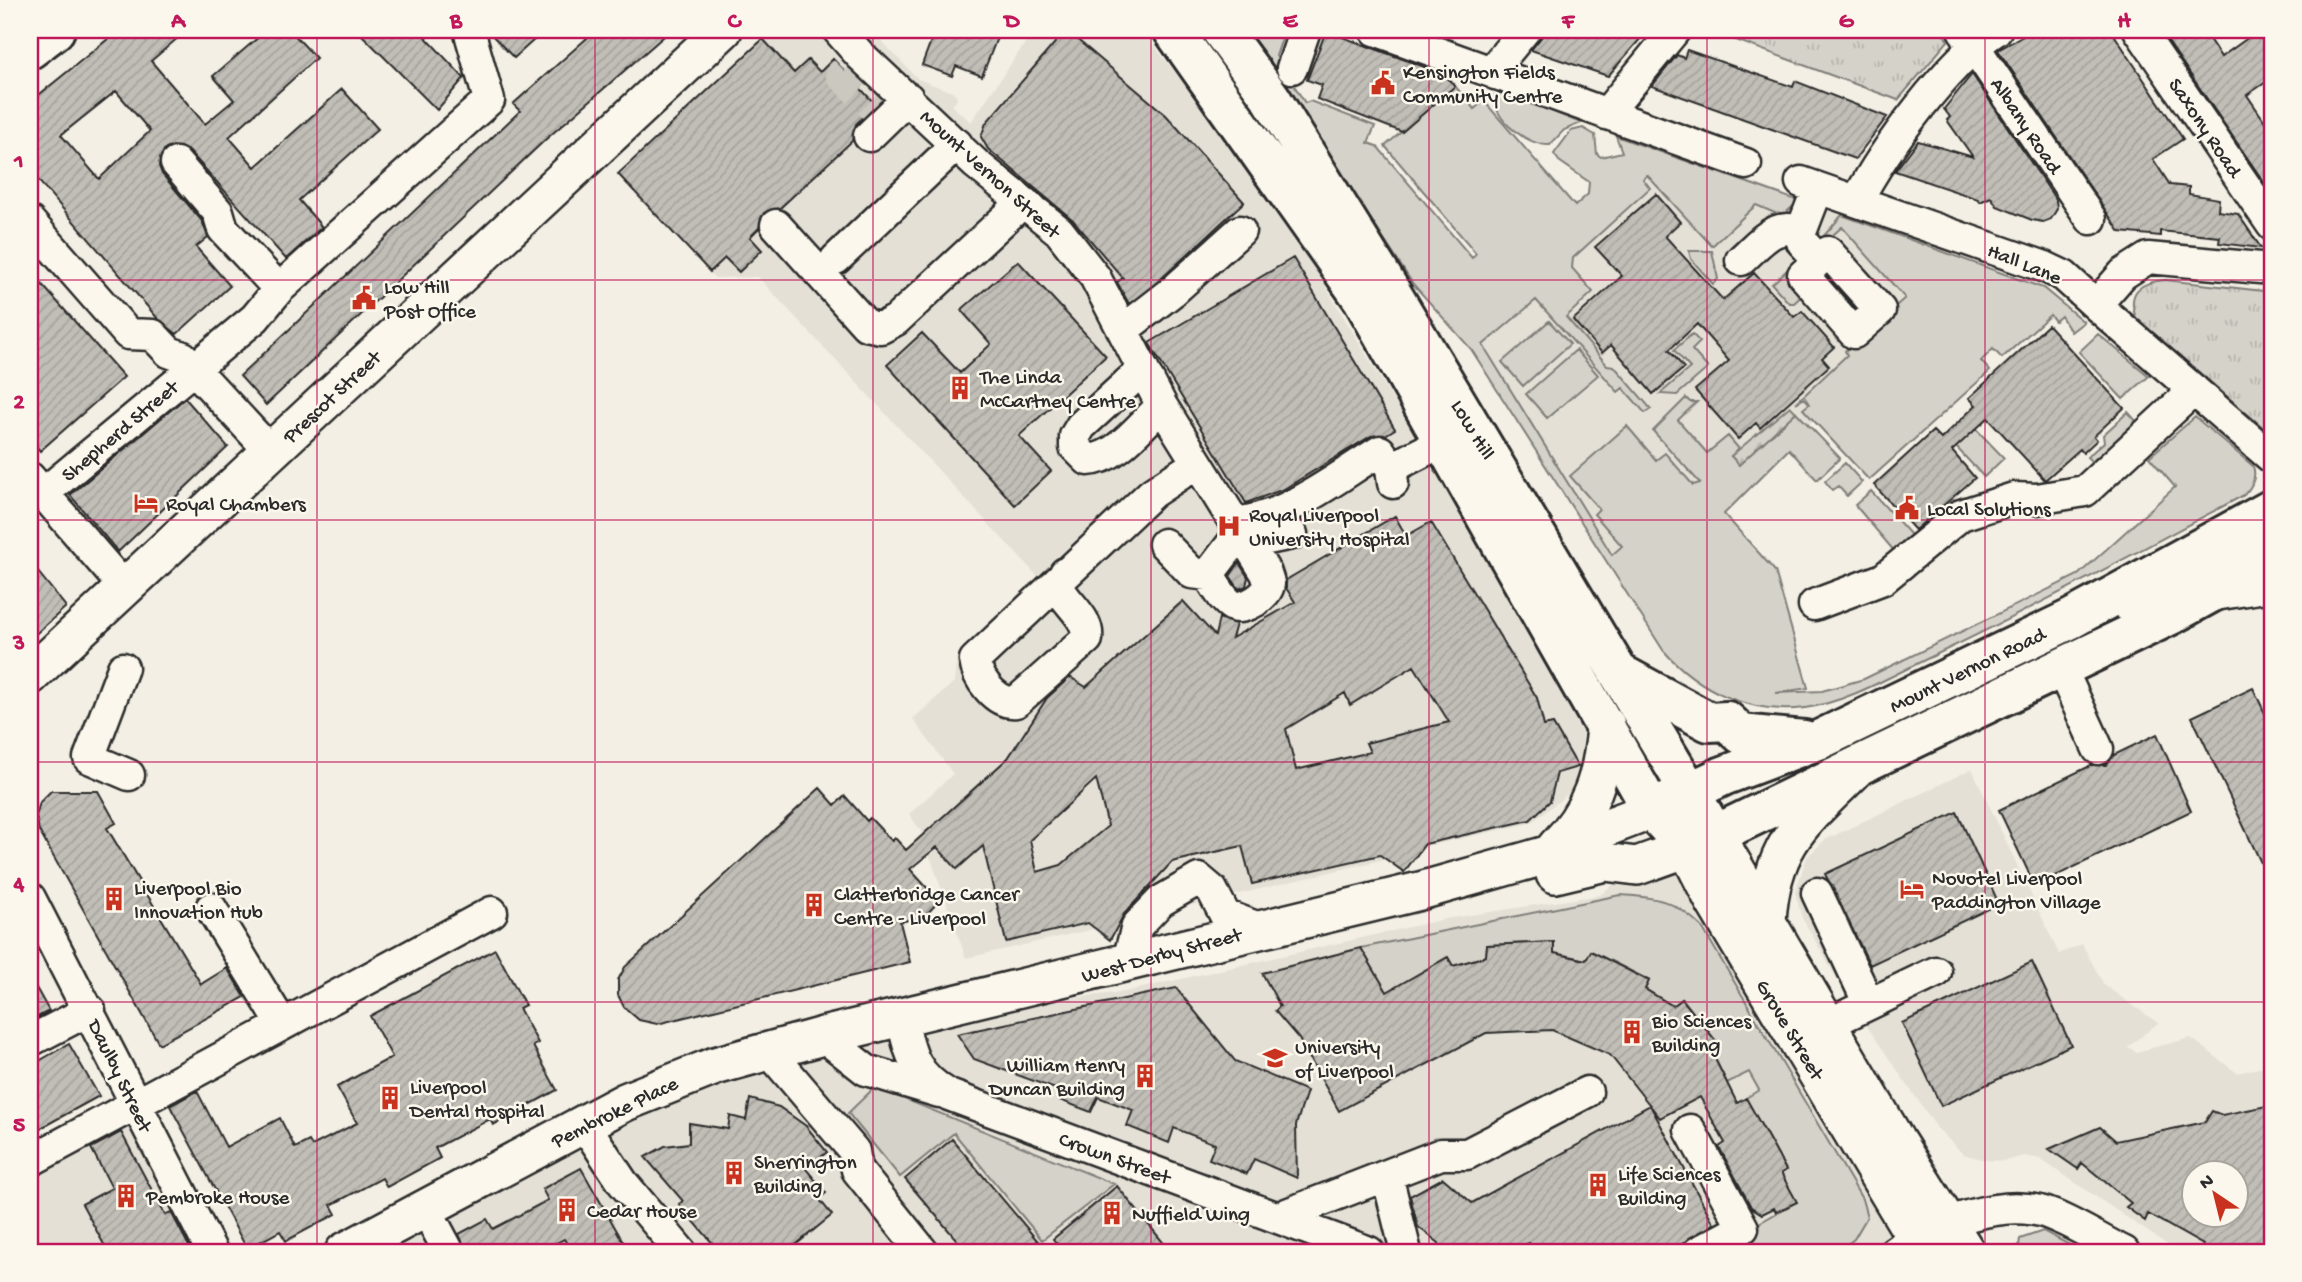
<svg xmlns="http://www.w3.org/2000/svg" width="2302" height="1282" font-family="'Gochi Hand',sans-serif">
<style>
.built{fill:#e4e0d6;fill-rule:evenodd}
.grass{fill:#d5d2c9;stroke:#807e7a;stroke-width:2}
.forest{fill:url(#forest-firs);stroke:#807e7a;stroke-width:2}
.park{fill:url(#park-tufts);stroke:#807e7a;stroke-width:2}
.building{fill:url(#building-hatch);stroke:#2b2b2b;stroke-width:2;fill-rule:evenodd}
.lines{fill:none;stroke-linecap:round;stroke-linejoin:round}
.minor-tunnel{stroke:#cbc8bf;stroke-width:30;stroke-dasharray:30 15;stroke-linecap:butt}
.minor-casing{stroke:#2b2b2b;stroke-width:35}
.major-casing{stroke:#2b2b2b;stroke-width:42}
.highway-casing{stroke:#2b2b2b;stroke-width:44}
.minor{stroke:#fbf7ec;stroke-width:30}
.major{stroke:#fbf7ec;stroke-width:37}
.highway{stroke:#fbf7ec;stroke-width:38}
.grid{fill:none;stroke:#c2185b;stroke-width:2;stroke-opacity:0.55}
.labels{text-anchor:middle;stroke-width:5;stroke-linejoin:round;paint-order:stroke}
.poi-label{font-size:21px;fill:#2b2b2b;stroke:#fbf7ec;text-anchor:start}
.street-label{font-size:21px;fill:#2b2b2b;stroke:#fbf7ec}
.neatline{fill:none;stroke:#c2185b;stroke-width:2.5}
.grid-label{font-size:23px;text-anchor:middle;font-weight:bold;fill:#c2185b}
</style>
<defs>
<pattern id="forest-firs" width="22" height="20" patternUnits="userSpaceOnUse" patternTransform="scale(1.75)"><rect width="22" height="20" fill="#d5d2c9"/><path d="M5 1l3.5 6h-7zM16 11l3.5 6h-7z" fill="#b7b4ad"/></pattern>
<pattern id="park-tufts" width="24" height="20" patternUnits="userSpaceOnUse" patternTransform="scale(1.75)"><rect width="24" height="20" fill="#d5d2c9"/><path d="M3 7l-1-3M5 7V3M7 7l1-3M15 17l-1-3M17 17v-4M19 17l1-3" fill="none" stroke="#b7b4ad"/></pattern>
<pattern id="building-hatch" width="6" height="6" patternUnits="userSpaceOnUse" patternTransform="scale(1.75)"><rect width="6" height="6" fill="#c0beb6"/><path d="M-1 1l2-2M0 6l6-6M5 7l2-2" fill="none" stroke="#a5a39d"/></pattern>
</defs>
<rect width="100%" height="100%" fill="#f3efe4"/>
<filter id="ink" filterUnits="userSpaceOnUse"><feTurbulence type="fractalNoise" baseFrequency=".0143" numOctaves="2"/><feDisplacementMap in="SourceGraphic" scale="14" xChannelSelector="R" yChannelSelector="G"/><feConvolveMatrix kernelMatrix="1 2 1 2 8 2 1 2 1" color-interpolation-filters="sRGB"/></filter>
<g filter="url(#ink)">
<path class="built" d="M772 30H871L918 79 955 93 957 99 952 106 971 122 1034 30H1142L1222 132 1317 272 1581 714 1583 755 1573 790 1531 823 1423 847 1404 872 1385 859 1126 921 1110 940 1094 929 966 958 921 831 909 814 953 774 913 719 954 682 957 655 1041 580 758 277 715 278 618 174Z
M1671 153 1985 267 1807 426 1790 406 1612 555 1487 351 1472 333Z
M1972 769 2059 954 2082 944 2104 985 2158 1023 2128 1047 2136 1052 2191 1038 2237 1073 2272 1065V1252H2178L2040 1159 2025 1156 2004 1161 1985 1160 1963 1154 1937 1128 1851 1003 1802 918 1795 892 1807 857 1825 840ZM2194 1174H2236V1216H2194Z
M1637 866 1660 868 1695 879 1924 1252H344L584 1124 902 1018 1124 992 1445 919 1600 895Z
M140 1088 234 1252H30V1148Z"/>
<path class="grass" d="M1233 30H1285L1276 56 1305 103 1310 101 1375 126 1368 143 1377 146 1472 258 1476 253 1385 146 1455 86 1474 109 1484 101 1575 206 1588 194 1589 182 1559 161 1554 154 1571 131 1583 128 1595 135 1597 154 1601 157 1622 152 1616 136 1799 201 1782 216 1756 205 1712 246 1647 175 1643 179 1650 188 1573 258 1572 268 1593 292 1566 317 1607 365 1614 366 1651 409 1645 413 1623 388 1618 392 1536 300 1483 345 1612 555 1622 546 1594 514 1599 509 1570 476 1627 426 1656 460 1665 453 1693 485 1700 483 1653 431 1686 398 1690 402H1697L1678 420 1707 453 1728 436 1739 449 1731 456 1739 464 1796 412 1840 458 1817 480 1789 449 1724 514 1775 571 1808 688 1776 693 1822 691 1864 679 2078 575 2175 487 2149 457 2195 417 2253 466C2257 478 2252 487 2244 495 2141 550 2038 606 1933 656 1892 675 1849 702 1805 708 1750 715 1698 690 1663 650L1471 349 1413 284 1275 74Z
M1502 92 1581 123 1564 130 1550 145C1528 146 1493 120 1494 96Z
M1842 215 2043 288 2084 322 2071 332 2061 316 2055 321 2050 315 2002 358 1993 349 1981 361 1990 371 1869 480 1803 409 1809 404 1805 398 1796 403 1847 355 1845 351 1877 323 1882 329 1894 319 1889 312 1905 298 1842 227 1817 249 1815 246Z
M1689 251H1712L1718 279 1713 284 1691 259Z
M1803 255 1806 258 1789 273 1805 293 1794 303H1789L1772 284Z
M1549 321 1570 344 1523 386 1502 362Z
M1692 334 1700 342 1692 350 1708 368 1677 395 1660 394 1690 368 1674 350Z
M2098 334 2149 376 2123 399 2079 352Z
M1576 350 1598 375 1547 418 1526 394Z
M2128 412 2137 422 2092 462 2087 457 2104 442 2103 435Z
M1976 429 2004 458 1984 477 1956 447Z
M1845 463 1862 482 1847 496 1838 486 1832 490 1825 481Z
M1871 491 1912 536 1895 552 1855 505Z
M1620 895C1657 897 1675 900 1702 927L1862 1199 1867 1217 1854 1239 1837 1252H1708L1796 1202 1781 1173 1786 1170 1746 1098 1759 1090 1749 1072 1727 1083 1712 1053 1719 1046 1683 999 1673 1006 1645 989 1649 980 1591 951 1586 960 1554 953 1553 942 1487 945 1486 956 1453 966 1447 957 1387 992 1361 948Z
M875 1087 1114 1184 1042 1240 954 1133 900 1177 848 1113Z
M2043 1231 2083 1252H2018L2020 1239Z"/>
<path class="forest" d="M1790 406 1796 412 1739 465 1731 456Z"/>
<path class="park" d="M1709 30H1941L1948 41 1898 100Z
M2165 280 2272 292V435L2136 318C2126 291 2141 282 2165 280Z"/>
<path class="building" d="M119 30H187L151 61 205 124 234 100 213 76 267 30H290L316 58 229 137 255 167 342 89 378 129 299 200 322 227 286 259 189 151 173 146 164 150 159 166 162 174 202 221 208 237 196 247 230 286 177 334 159 320 30 171V102ZM116 91 150 131 99 179 61 135Z
M357 30H419L464 78 437 110Z
M487 30H545L514 58Z
M596 30H671L545 140 266 405 240 376 520 111 513 104Z
M935 30H1000L982 76 956 66 952 76 922 65Z
M1066 30 1166 115 1244 202 1161 279 1129 304 1117 282 1123 278 1073 220 988 149 981 137 986 123Z
M1547 30H1648L1608 76 1531 50Z
M2034 30H2111L2183 139 2153 159 2170 185 2189 187V194L2219 199 2218 211 2238 214 2261 248 2219 243 2220 237 2160 231V236L2120 232 1998 50Z
M2160 30H2203L2221 57 2259 30H2272V78L2247 95 2272 132V194Z
M1326 31 1444 74 1455 86 1402 132 1317 99 1322 85 1307 80Z
M763 39 794 73 808 60 820 72 833 59 876 105 856 124 852 141 780 208 764 213 759 228 750 237 762 250 739 272 725 258 710 272 618 174Z
M1687 50 1793 87 1795 81 1887 117 1855 159 1652 86 1677 55 1684 58Z
M1972 74 2056 200 2057 209 2051 219 2043 222 2032 220 1997 206 1991 197 1980 202 1978 199 1895 171 1918 141 1973 157 1947 120 1950 117 1944 109Z
M1656 194 1680 222 1665 236 1723 300 1754 273 1794 317 1802 311 1834 347 1822 358 1829 366 1760 428 1756 423 1738 439 1695 390 1729 361 1697 324 1669 350 1684 368 1653 394 1611 345 1602 353 1573 320 1622 276 1595 247Z
M1293 258 1395 429 1385 435 1371 436 1284 489 1246 503 1149 343Z
M1018 261 1106 356 1019 436 1051 471 1015 505 887 365 922 333 960 373 991 344 961 310Z
M30 271 124 377 40 451 30 439Z
M2048 325 2124 408 2094 436 2097 440 2083 453 2080 449 2045 480 1988 418 1952 451 1975 478 1915 530 1874 485 1933 431 1941 439 1976 405 1969 398Z
M185 398 228 447 118 552 70 495Z
M1395 516 1406 536 1431 522 1537 698 1544 726 1553 724 1578 767 1557 773 1550 801 1530 820 1425 844 1404 872 1380 855 1252 884 1242 846 1172 862 1124 914 1110 940 1088 923 1006 942 983 846 957 869 937 847 910 869 939 901 925 916 900 922 910 962 657 1024 639 1020 624 1007 618 995V980L625 967 820 788 835 805 845 796 867 821 870 818 892 841 895 838 906 850 1008 758 1047 698 1070 677 1086 687 1183 601 1215 636 1219 618 1236 624 1232 638 1295 602 1286 588V580ZM1414 666 1449 722 1366 743 1370 752 1296 770 1286 729 1345 693 1350 705ZM1096 779 1108 826 1061 865 1037 872 1030 840Z
M30 562 66 607 30 639Z
M1239 563 1248 577 1246 586 1239 589 1230 576Z
M2253 688 2272 728V886L2192 717Z
M2157 734 2191 811 2035 886 1999 810 2092 765H2106L2114 755Z
M51 791H98L116 823 107 828 201 984 227 968 245 997 159 1044 39 831 36 816 40 802Z
M1957 812 1999 904 1870 965 1825 874Z
M1554 942V953L1586 960 1591 951 1649 981 1645 989 1673 1006 1682 999 1720 1046 1712 1053 1737 1103 1746 1098 1786 1170 1781 1173 1797 1202 1776 1212 1774 1208 1762 1214 1751 1207 1719 1147 1725 1143 1700 1097 1660 1118 1610 1055 1552 1030 1486 1033 1339 1111 1299 1039 1275 1011 1280 1006 1262 973 1361 948 1387 992 1448 957 1453 966 1486 956 1487 945Z
M495 949 525 1005 519 1008 538 1043 533 1046 557 1090 493 1125 490 1119 435 1148 440 1158 387 1187 382 1178 331 1205 336 1214 286 1241 280 1231 247 1249 170 1106 197 1091 226 1147 280 1118 295 1148 309 1141 312 1146 357 1123 337 1087 392 1057 370 1016Z
M2032 962 2071 1045 1941 1106 1902 1023Z
M30 977 49 1011 30 1021Z
M1176 988 1235 1061 1307 1091 1296 1125 1297 1178 1254 1159 1247 1174 1209 1159 1215 1144 1174 1128 1169 1143 1127 1126 1133 1110 1098 1097 1091 1112 1057 1099 1061 1091 974 1059 957 1034Z
M69 1044 99 1096 30 1134V1066Z
M750 1099 779 1107 806 1126 827 1152 806 1169 826 1193 819 1199 832 1215 787 1252H720L679 1204 683 1201 645 1157 665 1146 689 1143V1123L728 1129 730 1116 746 1120Z
M1650 1105 1714 1224 1669 1252H1533L1529 1243 1507 1252H1440L1439 1243 1418 1227 1410 1196 1443 1178 1472 1203Z
M2272 1105V1235L2258 1252H2199L2203 1245 2148 1214 2145 1221 2126 1207 2131 1203 2082 1163 2078 1169 2049 1149 2100 1127 2116 1141 2205 1122 2212 1111 2222 1115ZM2194 1173H2236V1215H2194Z
M121 1132 165 1215 171 1212 192 1252H148L144 1245 130 1252H108L82 1204 112 1188 91 1148Z
M952 1139 1047 1252H967L905 1179Z
M581 1168 629 1252H572L564 1239 539 1252H466L459 1234 487 1219 493 1229 548 1200 542 1189Z
M1117 1186 1171 1252H1063L1053 1239Z"/>
<g class="lines">
<path class="minor-tunnel" d="M845 71 841 75 881 115"/>
<g class="minor-casing">
<path id="minor" d="M838 30 860 55 976 164 1059 231 1095 277 1162 406C1141 424 1117 459 1088 460L1075 447V436L1081 426 1143 369
M1375 30 1746 164
M1963 30 2091 219
M2139 30 2272 225
M1292 68 1305 30
M1495 74 1498 63 1525 30
M1606 114 1675 30
M869 136 908 98
M176 163 218 212 223 229 279 289
M1801 182 2045 267 2064 276 2096 305 2123 274 2148 258 2272 269
M1818 188 1801 232 1802 242 1819 260 1828 252 1880 310 1854 333 1803 275 1819 260
M1857 201C1884 149 1948 62 1996 30
M30 222 128 334 153 335 169 352 183 357 271 452
M776 225 866 325 881 328 896 320 1022 203
M836 259 957 144
M1741 260C1760 243 1775 221 1801 232
M2096 305 2272 458
M1123 330 1172 292 1240 231
M1162 406 1266 573C1267 577 1269 581 1269 584 1268 596 1244 611 1233 606 1223 601 1215 584 1208 575L1238 536V530
M1391 468 1444 441
M30 478 124 587
M44 493 255 318 279 289 489 100 469 30
M1234 523C1288 518 1335 478 1380 451L1391 468 1393 483
M1248 543 1292 534
M1164 544 1192 573 1208 575
M1065 573 1058 586C1066 604 1090 618 1087 639L1016 702C995 704 977 678 975 660L1152 493 1196 464
M2221 594 2272 586
M1814 605 1883 579 1961 515 2014 498 2037 499 2085 491 2194 390
M123 668 89 758 129 775
M2061 668 2098 749
M1817 893 1869 1004
M30 898 212 1252
M211 908 282 1024
M1127 964 1137 926 1161 901 1199 879 1212 890 1225 915 1259 928
M902 1018C910 1056 915 1075 949 1095L1369 1252
M1828 1024 1936 972
M823 1036 866 1070 939 1092
M30 1041 90 1010
M768 1050 854 1151 857 1170 923 1252
M584 1124 623 1183 681 1252
M1690 1130 1743 1228 1698 1252
M30 1161 492 912
M1387 1175 1406 1252
M426 1209 449 1252
M1279 1217 1441 1154H1467L1587 1092
M1894 1252C1932 1224 2005 1195 2052 1215 2077 1225 2100 1240 2124 1252"/>
</g>
<g class="major-casing">
<path id="major" d="M2128 602 2146 598 2272 535
M30 676 723 30
M1716 836 1896 1141 1966 1252
M1556 847C1591 812 1603 774 1606 725
M1555 874 1605 862 1637 866 1687 848 1714 901 1924 1252
M1767 920C1772 844 1802 822 1853 772
M344 1252 625 1102 715 1066 823 1036 1420 891 1586 844 1600 830 1652 810"/>
</g>
<g class="highway-casing">
<path id="highway" d="M1173 30 1362 298 1652 810 1687 848 2171 615 2272 559
M1221 30 1271 98 1385 282 1716 836
M30 49 55 30
M1621 674 1709 722 1727 721 1741 734 1804 740
M1664 804 1723 776 1821 739 2071 619 2272 509"/>
</g>
<use href="#minor" class="minor"/>
<use href="#major" class="major"/>
<use href="#highway" class="highway"/>
</g>
</g>
<path class="grid" d="M317 30V1252M595 30V1252M873 30V1252M1151 30V1252M1429 30V1252M1707 30V1252M1985 30V1252M30 280H2272M30 520H2272M30 762H2272M30 1002H2272"/>
<defs>
<g id="civic-bare" transform="scale(1.89)"><path d="M-.6-6.5H3V-4.5H.6V-3L4-1V1h2V6H-6V1h2V-1L-.6-3ZM-1.2 2.5V6h2.4V2.5Z" fill="#c8321e" stroke="#fbf7ec" stroke-width="2.5" paint-order="stroke"/></g>
<g id="building-bare" transform="scale(1.89)"><path d="M-4-6H4V6H1V3H-1V6H-4ZM-2.5-4.3h1.7v1.8h-1.7ZM.8-4.3h1.7v1.8H.8ZM-2.5-1h1.7V.8h-1.7ZM.8-1h1.7V.8H.8Z" fill="#c8321e" stroke="#fbf7ec" stroke-width="2.5" paint-order="stroke"/></g>
<g id="hotel-bare" transform="scale(1.89)"><path d="M-6-4.5h1.5V1H6V5H4.5V3h-9V5H-6ZM-4 0a1.8 1.8 0 1 1 3.6 0ZM.5 0V-2.5h3Q6-2.5 6 0Z" fill="#c8321e" stroke="#fbf7ec" stroke-width="2.5" paint-order="stroke"/></g>
<g id="hospital-bare" transform="scale(1.89)"><path d="M-5-5h3v3.5h4V-5h3V5h-3V1.5h-4V5h-3Z" fill="#c8321e" stroke="#fbf7ec" stroke-width="2.5" paint-order="stroke"/></g>
<g id="university-bare" transform="scale(1.89)"><path d="M0-5L7-2L0 1L-7-2ZM-4 1L0 2.5L4 1V4Q0 6-4 4Z" fill="#c8321e" stroke="#fbf7ec" stroke-width="2.5" paint-order="stroke"/></g>
</defs>
<g fill-rule="evenodd">
<use href="#civic-bare" x="1383" y="83"/>
<use href="#civic-bare" x="364" y="298"/>
<use href="#building-bare" x="960" y="388"/>
<use href="#hotel-bare" x="146" y="503"/>
<use href="#civic-bare" x="1907" y="508"/>
<use href="#hospital-bare" x="1229" y="526"/>
<use href="#hotel-bare" x="1912" y="889"/>
<use href="#building-bare" x="114" y="899"/>
<use href="#building-bare" x="814" y="905"/>
<use href="#building-bare" x="1632" y="1032"/>
<use href="#university-bare" x="1275" y="1058"/>
<use href="#building-bare" x="1145" y="1076"/>
<use href="#building-bare" x="390" y="1098"/>
<use href="#building-bare" x="734" y="1173"/>
<use href="#building-bare" x="1598" y="1185"/>
<use href="#building-bare" x="126" y="1196"/>
<use href="#building-bare" x="567" y="1210"/>
<use href="#building-bare" x="1112" y="1213"/>
</g>
<g class="labels">
<g class="poi-label">
<text x="1403" y="78">Kensington Fields<tspan x="1403" dy="24">Community Centre</tspan></text>
<text x="384" y="293">Low Hill<tspan x="384" dy="24">Post Office</tspan></text>
<text x="980" y="383">The Linda<tspan x="980" dy="24">McCartney Centre</tspan></text>
<text x="166" y="510">Royal Chambers</text>
<text x="1927" y="515">Local Solutions</text>
<text x="1249" y="521">Royal Liverpool<tspan x="1249" dy="24">University Hospital</tspan></text>
<text x="1932" y="884">Novotel Liverpool<tspan x="1932" dy="24">Paddington Village</tspan></text>
<text x="134" y="894">Liverpool Bio<tspan x="134" dy="24">Innovation Hub</tspan></text>
<text x="834" y="900">Clatterbridge Cancer<tspan x="834" dy="24">Centre - Liverpool</tspan></text>
<text x="1652" y="1027">Bio Sciences<tspan x="1652" dy="24">Building</tspan></text>
<text x="1295" y="1053">University<tspan x="1295" dy="24">of Liverpool</tspan></text>
<text x="1125" y="1071" text-anchor="end">William Henry<tspan x="1125" dy="24">Duncan Building</tspan></text>
<text x="410" y="1093">Liverpool<tspan x="410" dy="24">Dental Hospital</tspan></text>
<text x="754" y="1168">Sherrington<tspan x="754" dy="24">Building</tspan></text>
<text x="1618" y="1180">Life Sciences<tspan x="1618" dy="24">Building</tspan></text>
<text x="146" y="1203">Pembroke House</text>
<text x="587" y="1217">Cedar House</text>
<text x="1132" y="1220">Nuffield Wing</text>
</g>
<g class="street-label">
<text transform="translate(2027 125) rotate(56)" y="7">Albany Road</text>
<text transform="translate(2206 127) rotate(56)" y="7">Saxony Road</text>
<text transform="translate(991 173) rotate(42)" y="7">Mount Vernon Street</text>
<text transform="translate(2025 263) rotate(22)" y="7">Hall Lane</text>
<text transform="translate(331 396) rotate(-43)" y="7">Prescot Street</text>
<text transform="translate(1474 429) rotate(59)" y="7">Low Hill</text>
<text transform="translate(119 430) rotate(-40)" y="7">Shepherd Street</text>
<text transform="translate(1967 669) rotate(-26)" y="7">Mount Vernon Road</text>
<text transform="translate(1161 954) rotate(-15)" y="7">West Derby Street</text>
<text transform="translate(1791 1029) rotate(59)" y="7">Grove Street</text>
<text transform="translate(121 1075) rotate(64)" y="7">Daulby Street</text>
<text transform="translate(614 1111) rotate(-26)" y="7">Pembroke Place</text>
<text transform="translate(1115 1157) rotate(20)" y="7">Crown Street</text>
</g>
</g>
<rect width="2302" height="1282" fill="none" stroke="#fbf7ec" stroke-width="77"/>
<g transform="translate(2215 1194) rotate(325)"><circle r="33" fill="#fbf7ec" stroke="#a8a59f" stroke-width="2"/>
<path d="M0-5L12 26L0 18L-12 26Z" fill="#c8321e"/>
<text y="-10" font-size="19" font-weight="bold" text-anchor="middle" fill="#2b2b2b">N</text>
</g>
<rect x="38" y="38" width="2226" height="1206" class="neatline"/>
<g class="grid-label">
<text x="178" y="27">A</text>
<text x="456" y="27">B</text>
<text x="734" y="27">C</text>
<text x="1012" y="27">D</text>
<text x="1290" y="27">E</text>
<text x="1568" y="27">F</text>
<text x="1846" y="27">G</text>
<text x="2124" y="27">H</text>
<text x="19" y="167">1</text>
<text x="19" y="408">2</text>
<text x="19" y="649">3</text>
<text x="19" y="890">4</text>
<text x="19" y="1131">5</text>
</g>
</svg>
